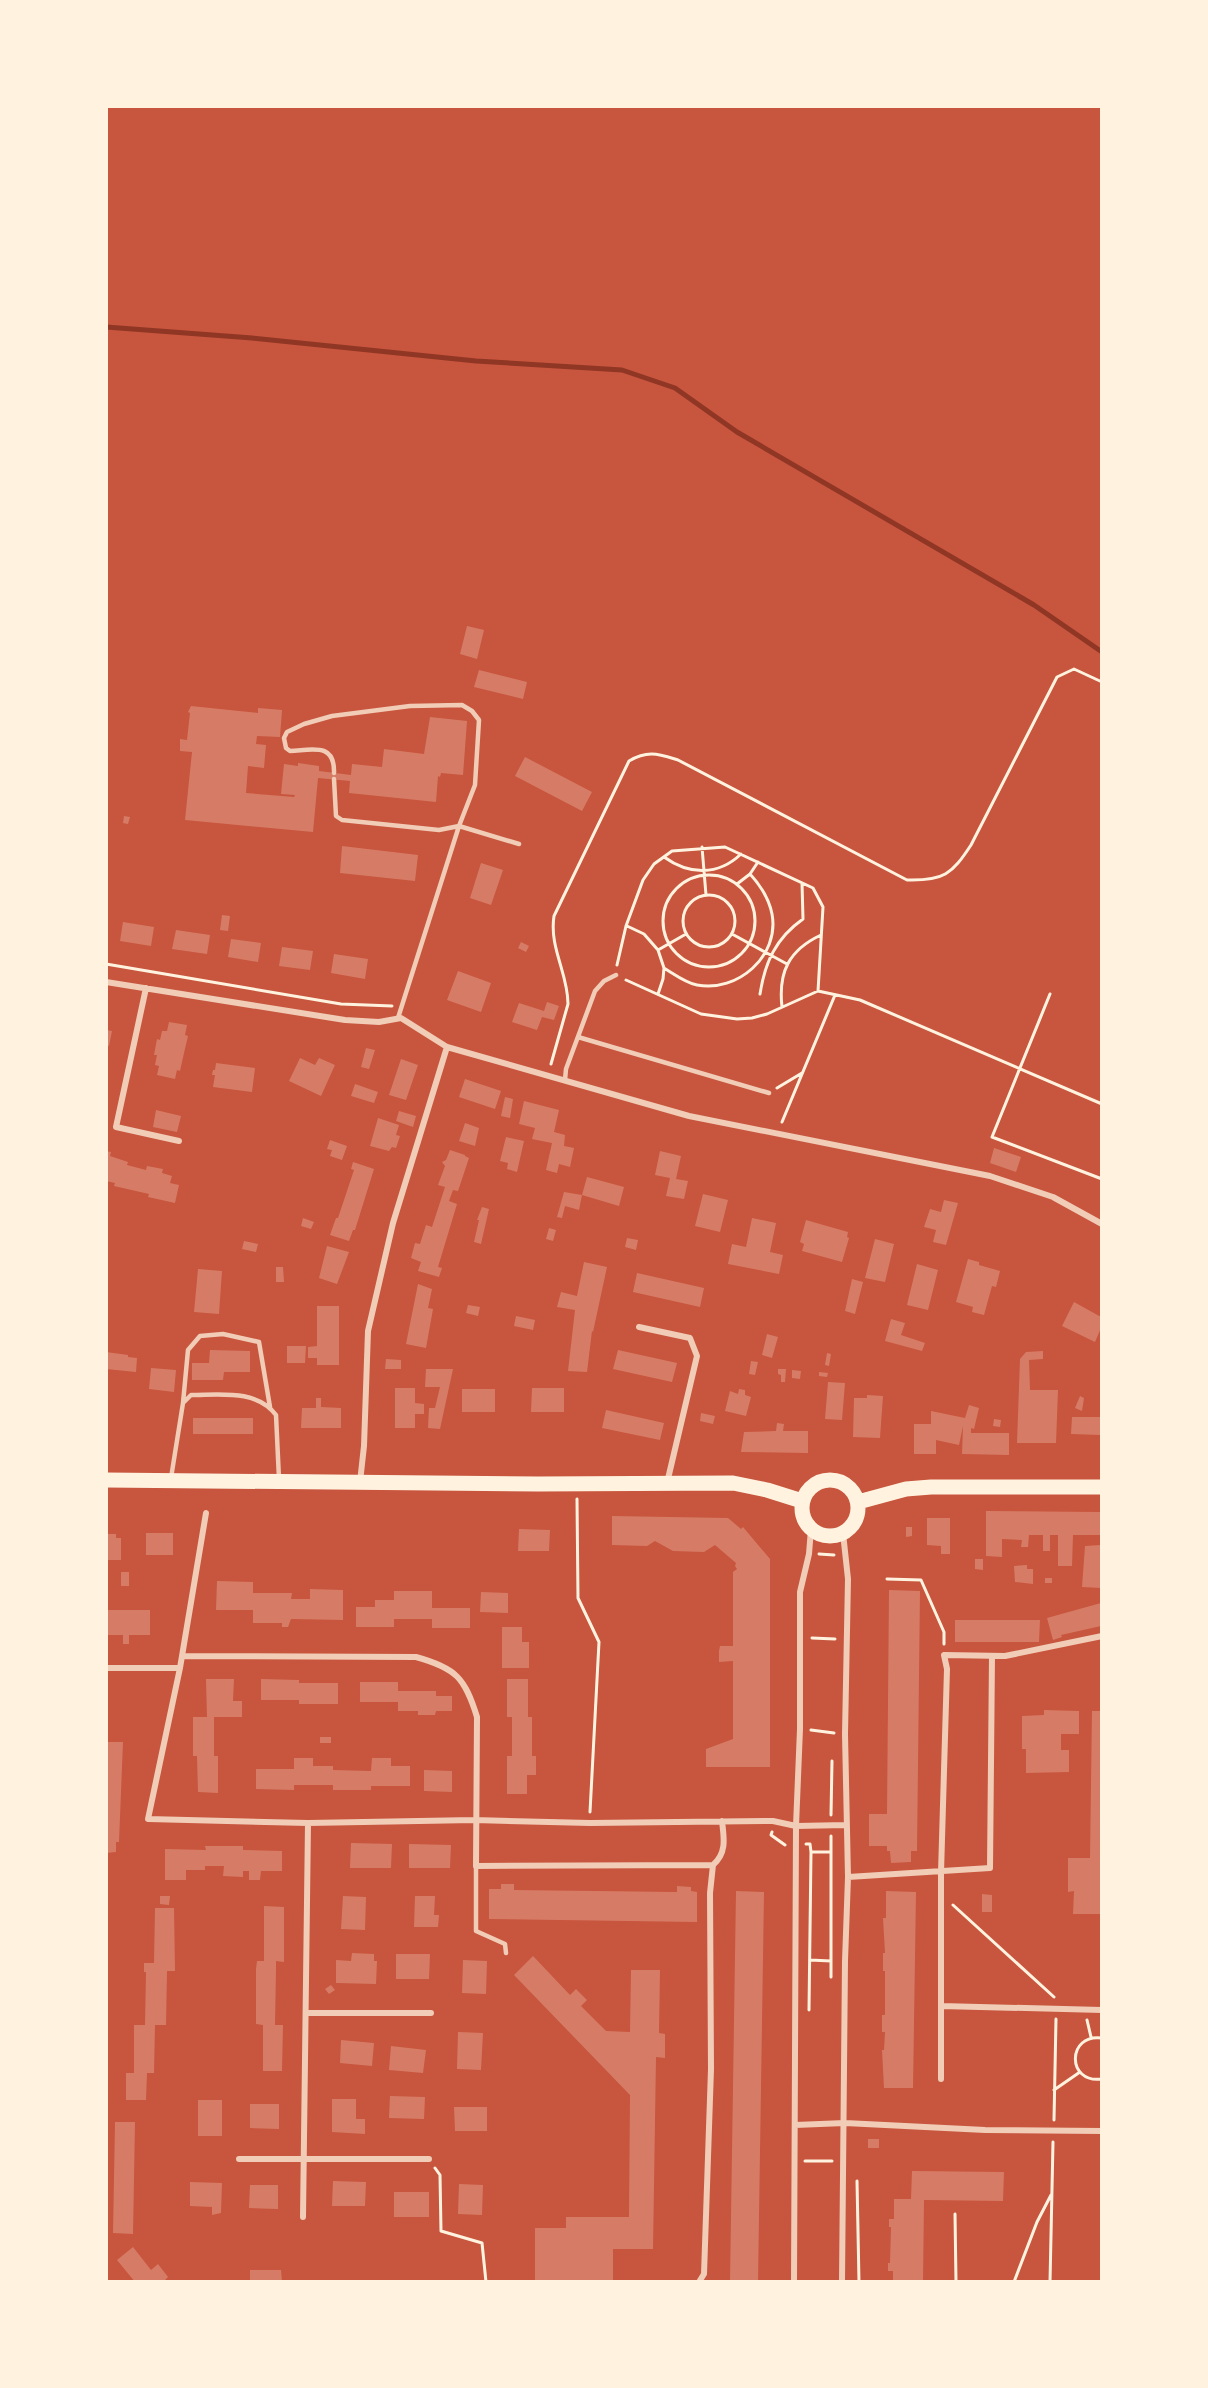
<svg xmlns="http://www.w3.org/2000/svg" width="1208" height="2388" font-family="'PT Sans Narrow',sans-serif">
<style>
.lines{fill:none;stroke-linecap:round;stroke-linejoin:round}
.stream{stroke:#8f3625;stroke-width:5}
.building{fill:#d67c66}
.path{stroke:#fff3e0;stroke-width:3}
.service{stroke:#f1ccb7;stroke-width:4.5}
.minor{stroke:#f1ccb7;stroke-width:6}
.primary{stroke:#fff3e0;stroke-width:15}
</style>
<rect width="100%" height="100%" fill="#c8553d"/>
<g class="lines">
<path class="stream" d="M106 327 252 338 476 361 622 370 675 388 737 432 1034 605 1102 652"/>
</g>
<path class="building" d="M467 626 484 630 477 659 460 654Z
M479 670 527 682 523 699 474 687Z
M191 706 258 713V708L282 710 280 737 257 736 256 744 266 745 264 768 248 766 246 793 294 797 295 795 281 794 284 764 298 766V763L319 766V771L351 775 352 764 382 767 384 749 424 754 430 717 467 721 463 775 441 773 440 777 438 776 436 802 349 793 350 781 318 778 313 832 185 820 192 752 180 751V739L187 740 190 713 188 712Z
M525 757 592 792 582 811 515 776Z
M124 816 130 817 128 824 123 823Z
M342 846 418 855 415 881 340 873Z
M481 863 503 870 491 905 470 898Z
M222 915 230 916 228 931 220 930Z
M123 922 154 927 151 946 120 941Z
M176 930 210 935 207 954 172 949Z
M231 939 261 943 258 962 228 957Z
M521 942 529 946 526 952 518 948Z
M282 947 313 951 310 970 279 966Z
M334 954 368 959 365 979 331 973Z
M458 971 491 983 481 1012 447 1000Z
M547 1002 559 1006 554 1020 542 1017 537 1030 512 1022 519 1003 544 1011Z
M169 1022 187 1025 185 1035 188 1036 184 1053 180 1071 177 1070 175 1079 157 1075 159 1066 155 1065 157 1055H154L157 1039 160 1040 162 1031H167Z
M106 1030 112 1031 109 1046 106 1045Z
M366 1048 375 1050 369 1069 361 1067Z
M300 1058 315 1065 319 1058 335 1065 321 1096 289 1081Z
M401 1059 418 1065 406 1100 389 1095Z
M216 1063 255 1068 252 1092 213 1087 215 1075H212L213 1070H215Z
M465 1079 501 1091 495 1109 459 1097Z
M355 1084 378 1092 374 1103 351 1096Z
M505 1097 513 1099 510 1118 501 1116Z
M524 1101 559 1110 554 1132 565 1135 564 1146 574 1148 570 1167 559 1164 557 1173 546 1170 552 1143 532 1139 535 1128 519 1124Z
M156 1110 181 1116 177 1132 153 1127Z
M399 1111 416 1116 413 1127 396 1121Z
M378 1118 399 1125 396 1135 400 1136 396 1148 392 1147 389 1151 370 1146Z
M465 1123 479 1128 475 1146 459 1141Z
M506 1137 524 1141 517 1172 507 1169 508 1163 500 1161Z
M330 1140 347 1146 342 1160 330 1156 332 1150 327 1149Z
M994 1148 1021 1157 1016 1172 990 1163Z
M450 1150 465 1155V1156L469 1158 458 1191 453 1190 449 1201 457 1204 438 1267 442 1268 439 1277 418 1271 421 1262 411 1258 415 1243 420 1244 426 1225 432 1227 445 1187 438 1185 445 1166 442 1162 446 1160Z
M106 1151 111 1152 110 1156 128 1162 127 1165 146 1170 147 1166 163 1169 162 1173 172 1176 170 1183 179 1185 175 1203 148 1197 149 1194 114 1186 115 1183 106 1181Z
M660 1151 681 1156 676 1179 688 1181 684 1199 666 1196 670 1178 655 1175Z
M353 1162 374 1169 355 1230H353L349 1241 330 1235 336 1218H338L354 1170 351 1169Z
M587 1177 624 1187 619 1206 582 1195 579 1210 565 1206 562 1218 557 1217 564 1192 582 1195Z
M703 1194 728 1200 720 1232 695 1226Z
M944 1200 958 1203 946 1245 933 1242 936 1230 924 1227 930 1209 941 1212Z
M482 1207 489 1209 481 1244 474 1242 479 1220H477Z
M303 1218 314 1222 311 1229 301 1226Z
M752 1218 776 1223 770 1252 783 1255 779 1274 728 1264 732 1244 746 1247Z
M806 1220 848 1232 847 1237 849 1238 842 1262 802 1251 804 1244 800 1242Z
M549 1228 556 1230 553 1241 546 1239Z
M627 1238 638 1240 636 1250 625 1247Z
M875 1239 894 1244 885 1282 865 1278Z
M244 1241 258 1244 256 1252 242 1249Z
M327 1246 349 1252 337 1284 319 1278Z
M968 1259 979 1262V1265L1000 1271 996 1287 992 1286 984 1315 972 1312 973 1307 956 1302Z
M584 1262 607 1267 593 1332 592 1331 587 1372 568 1371 575 1310 557 1307 561 1292 577 1296Z
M917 1264 938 1270 928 1310 907 1305Z
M276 1267H283L284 1282H276Z
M198 1269 222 1271 219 1314 194 1312Z
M637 1273 704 1288 700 1307 633 1292Z
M852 1279 863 1282 855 1314 845 1311Z
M418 1284 432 1289 428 1308 433 1309 426 1348 406 1344Z
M1074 1302 1101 1317V1328L1095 1342 1062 1326Z
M468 1305 480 1307 478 1316 466 1313Z
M317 1306H339V1365H317V1358H308V1347L317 1346Z
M516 1316 535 1320 533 1330 514 1326Z
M891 1319 905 1323 901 1335 925 1343 922 1351 885 1341Z
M767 1334 778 1337 772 1358 762 1355Z
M287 1346H306L305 1363H287Z
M210 1350 250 1351V1372H224L223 1380H192V1363H209Z
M618 1350 677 1363 672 1382 613 1369Z
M1043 1351V1359L1029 1360 1030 1390H1058L1056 1443H1017L1020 1359 1026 1352Z
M106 1352 128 1355V1357L137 1358 136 1372 106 1369Z
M827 1353 831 1354 829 1366 825 1365Z
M386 1359 401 1360V1369H385Z
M751 1361 758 1362 755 1375 749 1374Z
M151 1368 176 1370 174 1392 149 1389Z
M426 1369H453L440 1429 428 1428 429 1408H435L440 1387H425Z
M778 1369H786L785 1382H781V1375L778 1374Z
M792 1370 801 1371 800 1379 792 1378Z
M819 1372 828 1373 827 1377 819 1376Z
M828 1382 845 1383 842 1420 825 1419Z
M395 1388H415V1403L424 1404V1414H415V1428H395Z
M532 1388H564V1412H531Z
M462 1389H495V1412H462Z
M739 1389 745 1390V1395L751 1397 746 1416 725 1411 730 1391 738 1394Z
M867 1395 883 1396 880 1438 853 1437 854 1398H867Z
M1080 1396 1084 1398 1082 1411 1075 1408Z
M316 1398H321V1407L341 1408V1428H301L302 1408H316Z
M969 1405 979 1408 974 1429 971 1428V1433H1009V1455L962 1454 963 1426 959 1445 936 1440V1454H914V1424H931V1411L965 1418Z
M606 1410 664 1423 660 1440 602 1428Z
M701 1413 715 1416 713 1424 700 1421Z
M1072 1417H1101V1435L1071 1434Z
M193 1418H253V1434H193Z
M994 1419 1001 1420 1000 1427 993 1426Z
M777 1423 784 1424 783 1431H808V1453L741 1452 744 1432 776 1431Z
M986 1511 1101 1512V1535H1073L1072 1566H1058V1535H1050V1551H1043V1535H1029L1028 1547H1021L1022 1540 1002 1539V1557L986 1556Z
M612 1516 728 1518 741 1529 743 1527 770 1559V1767H706V1749L733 1739V1661L719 1662V1651L720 1646H733V1572L737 1569 735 1566 736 1563 715 1545 704 1552 673 1551 655 1541 647 1546 612 1545Z
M927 1518H950V1554H941V1546L927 1545Z
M906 1527H912V1536L906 1537Z
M519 1529 550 1530 549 1551H518Z
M146 1533H173V1555H146Z
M106 1534H116V1538H121V1560H106Z
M1101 1545V1588L1082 1587 1085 1546Z
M975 1559H983V1570L975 1569Z
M1027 1565V1569H1033V1584L1015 1582 1014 1566Z
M121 1572H129V1586H121Z
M1045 1578H1052V1583H1045Z
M217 1581 253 1582V1593H292L291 1599H310V1589L343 1590V1620L291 1619 288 1627H282V1623H253V1610H216Z
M889 1590 920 1591 917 1851H911V1862L891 1863 890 1851H887V1846H869V1814H887Z
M394 1591H432V1608H470V1628H432V1619H394V1627H356V1607H375V1600H394Z
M481 1592 508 1593V1613L480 1612Z
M1101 1603V1626L1061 1635 1062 1637 1053 1640 1047 1618Z
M106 1610H150V1635H129V1644H123V1635H106Z
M955 1620H1040L1039 1642H955Z
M502 1627H522V1642H529V1668H502Z
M206 1679H234L233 1701H242V1717H214V1756H218V1793L198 1792 197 1756H193V1717H207Z
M261 1679 299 1680V1683H338V1704H299V1700H261Z
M507 1679H528V1717H532V1756H536V1775H527V1794H507V1756H512V1717H507Z
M360 1682H398V1691H436V1696H452V1711H436L435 1715H418V1711H398V1702H360Z
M1044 1710 1079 1711V1734H1061V1750H1069V1772L1026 1773V1749H1022V1716L1044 1715Z
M1092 1711H1101V1914H1073L1074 1891 1068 1892V1858H1090Z
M320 1737H331V1743H320Z
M106 1742H123L119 1842H116V1852L106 1853Z
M294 1758H313V1766H333V1770L371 1771 372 1758H391V1766H410V1786H371V1790H333V1785H294V1790L256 1789V1769H294Z
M424 1770 452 1771V1792L424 1791Z
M351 1843 392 1844 391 1868H350Z
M409 1844 451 1845 450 1868H409Z
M205 1846H243V1850L282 1851V1871H261L260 1880H249V1871H243V1877L223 1876 224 1866H205V1870H186V1880H165V1849L206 1850Z
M501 1884H514V1890L677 1892V1886L691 1887V1891L697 1892V1922L489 1919V1889H501Z
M736 1891 764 1892 758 2282H730Z
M886 1891 916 1892 913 2088H884L882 2050H884L885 2032H882V2015H885V1971H883V1953H885L883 1918H886Z
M982 1894 992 1895V1912H982Z
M160 1896H170L169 1905 160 1904Z
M343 1896 366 1897 365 1930 341 1929Z
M415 1896H435L434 1915H439L438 1927H414Z
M264 1906 284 1907V1962L276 1961V1969L275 2025H283L282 2071H263V2025L256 2024V1969L257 1961H264Z
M155 1908H174L175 1971H167L166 2025H155L154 2073H147L146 2100H126V2073H134V2025H145L146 1972H144V1963H154Z
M352 1953 374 1954V1961H377L376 1984 336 1983V1960L351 1961Z
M396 1954H430L429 1979H396Z
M533 1956 570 1995 576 1989 587 2000 581 2006 606 2031 630 2032 631 1970H660L659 2033 665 2034V2058L656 2057 653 2249H613V2282H535V2228H566V2217H629L630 2095 514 1975Z
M463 1960 487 1961 486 1994 462 1993Z
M331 1985 335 1990 329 1994 325 1989Z
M458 2032 483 2033 481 2070 457 2069Z
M341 2040 374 2043 372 2066 340 2063Z
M391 2046 426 2050 423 2073 389 2070Z
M390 2096 425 2097 424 2119 389 2118Z
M332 2099H356V2119H365V2134L332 2132Z
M198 2100H222V2136H198Z
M250 2104H279V2129L250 2128Z
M454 2107H487V2131H455Z
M115 2122H135L133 2234 113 2233Z
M868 2139H879V2148H868Z
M912 2171 1004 2172 1003 2201 924 2200 923 2282H893V2271H888V2263H890L891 2227H889V2219H894V2199H911Z
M333 2181 366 2182 365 2206H332Z
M190 2182 222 2183 221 2213 212 2215V2207L190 2206Z
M459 2184 483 2185 482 2215 458 2214Z
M250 2185H278V2209L249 2208Z
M394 2192H429V2217H394Z
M133 2247 151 2270 158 2264 168 2277 163 2282H135L117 2260Z
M250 2270H281L282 2282H250Z"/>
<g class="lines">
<path class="path" d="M702 847 706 895
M664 857C689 875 718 876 741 854
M663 921a46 46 0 1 1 92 0a46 46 0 1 1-92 0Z
M737 884 750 874 758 862
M683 921a26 26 0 1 1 52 0a26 26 0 1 1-52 0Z
M627 926 644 934 658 950
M686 934 658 950 664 968C674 974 686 983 697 985 737 993 780 956 772 914 769 898 761 886 750 874
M732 934 787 964
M106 964 341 1004 392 1006
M617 965 626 926 643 880 654 864 672 851 725 847 813 888 823 907 818 991
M626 980 701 1014 737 1019 752 1018 767 1014 818 991 860 1000 1102 1104
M658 994 663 979 664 968
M760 994C765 962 776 938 803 919L802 883
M1050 994 992 1137 1102 1179
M782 1007C778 972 789 950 821 935
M551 1064 568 1004C568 973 549 948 554 916L629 761C648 750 658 754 678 760L907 880C944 881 952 874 971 845L1057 677 1074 669 1102 682
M777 1088 802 1073
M782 1122 835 995
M577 1499 578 1598 599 1642 590 1812
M819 1554 834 1555
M887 1579 921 1580 944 1632V1644
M812 1638 835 1639
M811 1730 834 1733
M831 1815 832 1761
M772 1832 771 1835 785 1845
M806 1844H810L811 1852 809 2010
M811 1852H830
M953 1905 1054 1997
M810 1960 831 1961
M831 1977V1836
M1087 2020 1091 2037
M1102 2038C1067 2033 1066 2084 1102 2079
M1054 2090 1080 2072
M1054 2120 1056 2019
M805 2161H832
M435 2168 440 2175 441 2231 482 2243 486 2282
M857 2181 859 2282
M955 2214 956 2282
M1014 2282 1037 2222 1051 2195
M1050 2282 1053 2142"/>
<path class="service" d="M334 773C335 742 312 750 290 751L286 748 284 738 287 732 304 724 332 716 410 706 462 705 472 711 479 720 475 785 459 826 398 1018
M334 779 336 816 342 820 439 830 459 826 519 844
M578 1037 769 1093
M565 1080 566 1069 595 991 604 981 616 975
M183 1403 188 1350 200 1336 223 1334 259 1342 270 1407
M171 1478 183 1403 191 1395C219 1395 257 1389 276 1415L279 1479
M476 1866V1931L505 1944 506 1953"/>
<path class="minor" d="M106 982 345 1020 379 1022 401 1018 447 1047 689 1116 990 1176 1053 1197 1102 1224
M146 988 116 1127 179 1141
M639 1327 690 1338 697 1356 667 1483
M360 1482 364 1446 368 1331 393 1223 447 1047
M206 1513 180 1668 148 1819 308 1823 474 1820 590 1823 773 1821 796 1826 846 1825
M182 1656 416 1657C456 1668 465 1678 477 1717L476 1866 713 1865C727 1853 724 1838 722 1821
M106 1668H180
M848 1877 990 1868 992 1656
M941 2006 1102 2010
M306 2013H431
M941 2079V1873L947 1669 944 1655 1005 1656 1102 1636
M795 2125 845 2123 985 2130 1102 2131
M239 2159H429
M303 2217 308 1823
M699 2282 704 2274 711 2069 710 1893 713 1865
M794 2282 796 1826 800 1729V1592L809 1554 811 1529
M842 2282 845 1961 848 1877 845 1734 848 1579 843 1533"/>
<path class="primary" d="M802 1508a28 28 0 1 1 56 0a28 28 0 1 1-56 0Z
M106 1480 538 1484 733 1483 767 1490 802 1501
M858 1502 906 1489 931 1487H1102"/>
</g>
<rect width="1208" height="2388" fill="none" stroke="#fff3e0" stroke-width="216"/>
</svg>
